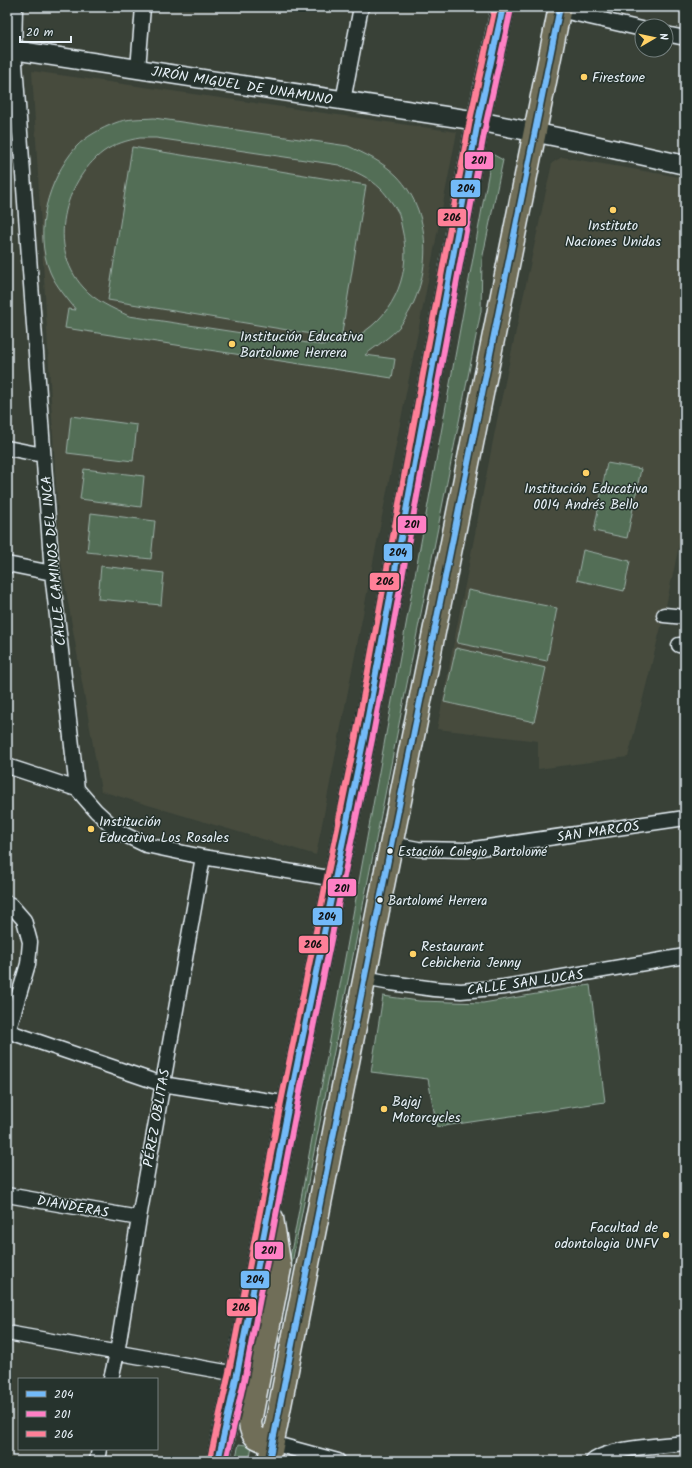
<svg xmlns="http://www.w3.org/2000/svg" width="692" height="1468" font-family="Kalam,sans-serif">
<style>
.built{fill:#464b3e}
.green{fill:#526e56;stroke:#9db0a7;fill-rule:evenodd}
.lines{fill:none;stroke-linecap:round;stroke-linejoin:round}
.minor-casing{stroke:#e8f1f8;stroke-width:17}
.tertiary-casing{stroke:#e8f1f8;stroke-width:21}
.primary-casing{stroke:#e8f1f8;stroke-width:25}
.minor{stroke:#26332d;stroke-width:14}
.tertiary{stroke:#26332d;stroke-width:18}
.primary{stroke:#706e59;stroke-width:22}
.bus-1-casing{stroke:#26332d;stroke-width:9}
.bus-2-casing{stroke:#26332d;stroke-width:9}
.bus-3-casing{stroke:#26332d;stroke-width:9}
.bus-1{stroke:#73baf8;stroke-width:6}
.bus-2{stroke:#ff80c5;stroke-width:6}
.bus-3{stroke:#ff8098;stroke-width:6}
.poi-dot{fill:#ffd166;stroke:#26332d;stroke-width:1.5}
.bus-dot{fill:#e8f1f8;stroke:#26332d;stroke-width:1.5}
.labels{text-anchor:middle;stroke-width:3;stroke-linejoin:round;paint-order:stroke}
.bus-label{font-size:13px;fill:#e8f1f8;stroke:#26332d;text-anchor:start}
.poi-label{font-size:14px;fill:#e8f1f8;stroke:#26332d;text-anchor:start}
.street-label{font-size:14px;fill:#e8f1f8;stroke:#26332d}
.line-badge{stroke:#26332d;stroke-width:1.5}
.pale-badge-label{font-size:11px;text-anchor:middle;font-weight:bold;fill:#111}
</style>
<rect width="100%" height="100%" fill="#394137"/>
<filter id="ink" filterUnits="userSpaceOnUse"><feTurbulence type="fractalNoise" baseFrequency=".025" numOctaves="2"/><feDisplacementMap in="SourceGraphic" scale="8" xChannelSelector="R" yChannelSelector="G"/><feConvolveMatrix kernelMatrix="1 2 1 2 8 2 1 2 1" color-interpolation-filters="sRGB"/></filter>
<g filter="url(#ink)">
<path class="built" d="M32 71 457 132 316 855 101 791 60 556Z
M562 157 685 178V518L664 615 628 757 538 769V741L437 729 499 410 552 163Z"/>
<path class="green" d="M154 118 348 146C365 154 383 162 397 176 435 215 432 284 400 326 391 337 376 346 365 355L395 359 392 378 65 328 68 309 76 310C67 298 56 286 50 272 33 231 48 180 76 147 85 137 102 128 115 123 127 118 141 119 154 118ZM140 138H156L339 165C354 171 369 177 381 189 386 194 396 208 399 214 400 219 401 224 402 229 412 270 396 313 359 335 348 341 334 343 321 345L129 316C112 308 95 301 83 287 47 247 64 182 103 152 114 144 128 140 140 138Z
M132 147 366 185 341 339 108 300Z
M492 154 503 160 482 260 481 311 261 1419 258 1418 294 1237Z
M71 416 137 425 133 461 67 453Z
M607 463 641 469 627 538 594 531Z
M84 469 144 476 141 507 80 499Z
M91 513 155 521 151 559 87 552Z
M583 550 630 561 624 591 577 580Z
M101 566 164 573 161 605 98 599Z
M468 590 557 608 547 661 457 643Z
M456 648 546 668 534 722 444 702Z
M590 985 605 1102 437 1127 428 1079 371 1072 383 996 419 1001 483 1003Z
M239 1444 252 1446 249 1461H235Z"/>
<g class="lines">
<g class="minor-casing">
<path id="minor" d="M15 7 14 50 52 573 77 789 96 811 119 832 146 845 203 857 335 879
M559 10 642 29
M666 34 685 38
M138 69 143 7
M343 101 361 7
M7 448 43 455
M7 564 52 573
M664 615 685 617
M679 645 685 646
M7 766 77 789
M391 844 418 849 467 850 685 818
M7 903 11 905 24 920 30 942 28 964 8 1032
M364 978 391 983 434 989 461 991 504 987 685 956
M7 1031 162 1084 289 1104
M7 1195 139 1218
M7 1333 237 1374
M111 1379 117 1353 139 1218 203 857
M272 1443 338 1461
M97 1461 99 1449
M593 1461C610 1447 661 1446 685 1443"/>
</g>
<g class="tertiary-casing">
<path id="tertiary" d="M7 49 478 121 572 140 685 165"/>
</g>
<g class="primary-casing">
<path id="primary" d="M272 1218 280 1268 250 1422C251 1438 258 1439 272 1443
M218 1461 237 1374 289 1104 364 738 478 121 503 7
M269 1461 380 900 560 7"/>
</g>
<use href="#minor" class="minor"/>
<use href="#tertiary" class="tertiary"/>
<use href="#primary" class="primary"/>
<g class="bus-1-casing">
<path id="bus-1" d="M218 1461 237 1374 289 1104 364 738 478 121 503 7
M269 1461 380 900 560 7"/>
</g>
<g class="bus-2-casing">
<path id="bus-2" d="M226 1461 245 1376 297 1106 372 740 486 123 511 9"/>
</g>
<g class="bus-3-casing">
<path id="bus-3" d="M210 1459 229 1372 281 1102 356 736 470 120 495 7"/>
</g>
<use href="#bus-1" class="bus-1"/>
<use href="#bus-2" class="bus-2"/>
<use href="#bus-3" class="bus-3"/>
</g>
</g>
<g class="poi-dot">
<circle cx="584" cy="77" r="4"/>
<circle cx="613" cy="210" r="4"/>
<circle cx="232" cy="344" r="4"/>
<circle cx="586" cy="473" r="4"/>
<circle cx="91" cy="829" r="4"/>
<circle cx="413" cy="954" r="4"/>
<circle cx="384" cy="1109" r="4"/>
<circle cx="666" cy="1235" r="4"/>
</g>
<g class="bus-dot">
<circle cx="390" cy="851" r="3.5"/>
<circle cx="380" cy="900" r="3.5"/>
</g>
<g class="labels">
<g class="bus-label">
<text x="398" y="856">Estación Colegio Bartolomé</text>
<text x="388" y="905">Bartolomé Herrera</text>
</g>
<g class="poi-label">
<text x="592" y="82">Firestone</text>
<text x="613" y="230" text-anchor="middle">Instituto<tspan x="613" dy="16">Naciones Unidas</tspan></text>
<text x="240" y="341">Institución Educativa<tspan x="240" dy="16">Bartolome Herrera</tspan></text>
<text x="586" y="493" text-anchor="middle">Institución Educativa<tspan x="586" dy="16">0014 Andrés Bello</tspan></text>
<text x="99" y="826">Institución<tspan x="99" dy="16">Educativa Los Rosales</tspan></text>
<text x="421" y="951">Restaurant<tspan x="421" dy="16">Cebicheria Jenny</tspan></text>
<text x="392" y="1106">Bajaj<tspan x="392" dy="16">Motorcycles</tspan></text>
<text x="658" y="1232" text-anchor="end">Facultad de<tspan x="658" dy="16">odontologia UNFV</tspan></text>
</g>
<g class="street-label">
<text transform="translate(242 85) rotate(9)" y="5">JIRÓN MIGUEL DE UNAMUNO</text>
<text transform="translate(53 561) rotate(-95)" y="5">CALLE CAMINOS DEL INCA</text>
<text transform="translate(598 831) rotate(-8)" y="5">SAN MARCOS</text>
<text transform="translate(525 982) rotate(-8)" y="5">CALLE SAN LUCAS</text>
<text transform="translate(156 1118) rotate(-80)" y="5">PÉREZ OBLITAS</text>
<text transform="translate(73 1206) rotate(10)" y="5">DIANDERAS</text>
</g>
</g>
<g class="line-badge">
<rect x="464" y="151" width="30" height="19" rx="4" fill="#ff80c5"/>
<rect x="450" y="179" width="31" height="19" rx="4" fill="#73baf8"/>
<rect x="437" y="208" width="30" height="19" rx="4" fill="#ff8098"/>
<rect x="397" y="515" width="30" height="19" rx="4" fill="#ff80c5"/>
<rect x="383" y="543" width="30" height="19" rx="4" fill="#73baf8"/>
<rect x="369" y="572" width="31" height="19" rx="4" fill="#ff8098"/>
<rect x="327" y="878" width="30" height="19" rx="4" fill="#ff80c5"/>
<rect x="312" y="907" width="31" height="19" rx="4" fill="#73baf8"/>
<rect x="298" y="935" width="31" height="19" rx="4" fill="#ff8098"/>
<rect x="254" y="1241" width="30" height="19" rx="4" fill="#ff80c5"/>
<rect x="240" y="1270" width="30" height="19" rx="4" fill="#73baf8"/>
<rect x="226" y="1298" width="31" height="19" rx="4" fill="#ff8098"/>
</g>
<g class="pale-badge-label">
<text x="479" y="164">201</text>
<text x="466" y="192">204</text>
<text x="452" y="221">206</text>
<text x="412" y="528">201</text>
<text x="398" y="556">204</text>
<text x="385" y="585">206</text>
<text x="342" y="892">201</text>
<text x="327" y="920">204</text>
<text x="313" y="948">206</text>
<text x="269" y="1254">201</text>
<text x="255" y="1283">204</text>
<text x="241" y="1311">206</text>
</g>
<rect width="692" height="1468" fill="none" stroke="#26332d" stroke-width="24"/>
<rect x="12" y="12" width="668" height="1444" fill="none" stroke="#e8f1f8" stroke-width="1.5" filter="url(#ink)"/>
<rect x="18" y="1378" width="140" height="72" fill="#26332d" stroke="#747f7e"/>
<rect x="26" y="1391" width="20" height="6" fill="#73baf8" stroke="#747f7e"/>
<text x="54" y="1398" font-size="12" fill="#e8f1f8">204</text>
<rect x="26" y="1411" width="20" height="6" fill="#ff80c5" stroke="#747f7e"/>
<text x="54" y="1418" font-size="12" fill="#e8f1f8">201</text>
<rect x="26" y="1431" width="20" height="6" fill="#ff8098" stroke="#747f7e"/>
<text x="54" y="1438" font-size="12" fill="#e8f1f8">206</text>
<g transform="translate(654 38) rotate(81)"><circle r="19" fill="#26332d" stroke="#747f7e"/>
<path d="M0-3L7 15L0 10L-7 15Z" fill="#ffd166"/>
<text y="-6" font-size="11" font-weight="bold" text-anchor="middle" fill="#e8f1f8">N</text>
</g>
<path d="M20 36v6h51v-6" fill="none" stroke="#e8f1f8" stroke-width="2"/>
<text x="26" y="36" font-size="12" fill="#e8f1f8" stroke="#26332d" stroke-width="3" paint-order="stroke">20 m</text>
</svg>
